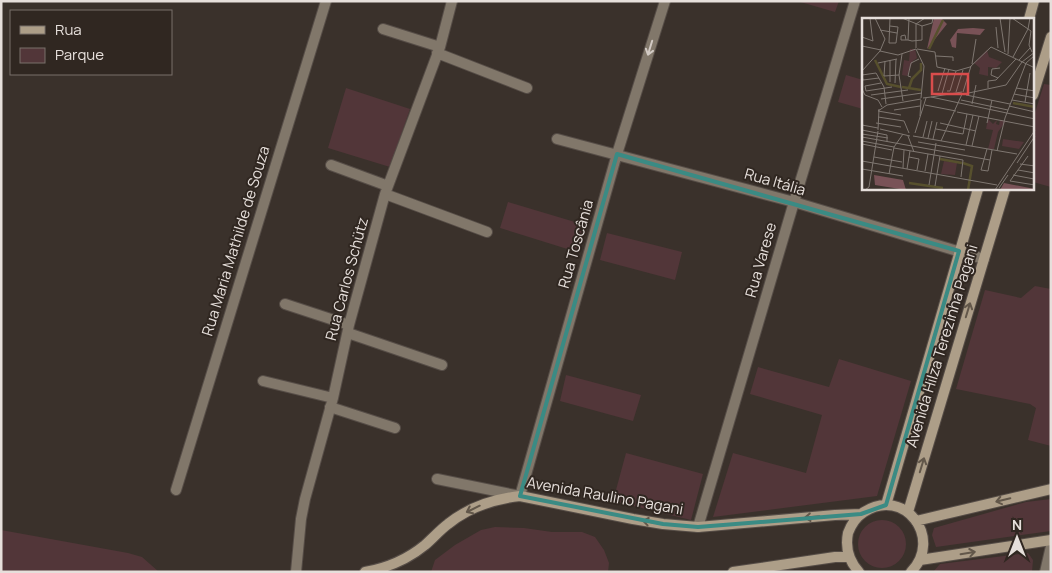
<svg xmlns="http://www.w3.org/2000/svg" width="1052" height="573" font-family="Manrope,sans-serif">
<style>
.green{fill:#523639}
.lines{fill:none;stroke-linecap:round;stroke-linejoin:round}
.street-casing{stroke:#564d47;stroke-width:12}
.secondary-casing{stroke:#564d47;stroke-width:12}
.street{stroke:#81776a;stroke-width:10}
.secondary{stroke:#ad9e88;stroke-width:10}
.oneway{stroke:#d2cac4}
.oneway2{stroke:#62574a}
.marked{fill:none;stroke:#3a8b84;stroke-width:4;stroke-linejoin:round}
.labels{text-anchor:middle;stroke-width:4;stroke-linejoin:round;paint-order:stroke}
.street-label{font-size:15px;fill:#e6dfdb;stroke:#302721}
.inset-river{fill:none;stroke:#57502d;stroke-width:2.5}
.inset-road{fill:none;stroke:#7f7771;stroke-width:1}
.view{fill:#d94d4c;fill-opacity:0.15;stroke:#d94d4c;stroke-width:2.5}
.inset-edge{fill:none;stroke:#e6dfdb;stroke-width:2.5}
</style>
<rect width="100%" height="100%" fill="#3a312b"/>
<path class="green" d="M797 1H839L835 12Z
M846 75 863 80V109L838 102Z
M1044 84 1051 85V187L1033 182V119Z
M346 88 410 109 390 167 328 148Z
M508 202 585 225 577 252 500 228Z
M607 233 682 252 675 280 600 260Z
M1035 286 1051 289V446L1028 440 1036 408 1030 404 956 389 985 290 1021 298Z
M839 359 911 381 877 496 713 517 733 453 806 473 822 415 750 394 758 367 829 387Z
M566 375 641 395 633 421 560 401Z
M626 453 703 474 691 520 613 501Z
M1051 499V531L936 547 932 535 934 528 1026 502Z
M858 544a24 24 0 1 1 48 0a24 24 0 1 1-48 0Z
M495 527 524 528 552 532H582L595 537 604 550 609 563 608 572H431L435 560 455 545 481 530Z
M1 530 128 553 142 557 159 572H1Z
M1028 553 1033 560 1032 572H933L940 564Z"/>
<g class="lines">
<g class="street-casing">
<path id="street" d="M383 29 440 47
M437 53 527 88
M557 139 794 202 984 259
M331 165 388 186
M385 194 487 232
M285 304 349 325
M348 333 442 365
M263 381 333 398
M330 407 395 428
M437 479 520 496 617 154 665 1
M176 490 326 1
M698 527 794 202 855 1
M296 572 301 519 305 499 333 398 349 325 385 194 440 47 452 1
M1045 572 1051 546"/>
</g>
<g class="secondary-casing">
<path id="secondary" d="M1029 19 1034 1
M1033 95 1051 37
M886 505 978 189
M908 512 1005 189
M916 521 1051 489
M920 560 1051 540
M365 572C387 568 408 559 425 545 433 538 440 530 448 524 469 507 494 499 520 496L633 519 663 524 698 527 835 515 861 514
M733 572 835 557H849
M859 572C849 561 845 548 848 533 851 525 856 517 864 512 904 486 944 538 911 572"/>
</g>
<use href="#street" class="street"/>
<use href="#secondary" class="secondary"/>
</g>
<defs><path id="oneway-shaft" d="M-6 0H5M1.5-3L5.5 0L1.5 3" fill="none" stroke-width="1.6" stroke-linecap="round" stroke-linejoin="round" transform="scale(1.25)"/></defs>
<use class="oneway" href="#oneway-shaft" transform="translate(650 48) rotate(107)"/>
<g class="oneway2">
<use href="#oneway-shaft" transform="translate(968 310) rotate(-73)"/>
<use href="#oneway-shaft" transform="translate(922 465) rotate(-73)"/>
<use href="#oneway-shaft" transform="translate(1003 500) rotate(167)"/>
<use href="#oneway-shaft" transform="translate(473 509) rotate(154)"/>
<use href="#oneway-shaft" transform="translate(812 517) rotate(175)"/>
<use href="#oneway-shaft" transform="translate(650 522) rotate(-171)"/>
<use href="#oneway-shaft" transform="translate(968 553) rotate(-9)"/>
</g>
<path class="marked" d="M617 154 959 251 886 505 861 514 698 527 663 524 520 496Z"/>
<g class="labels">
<g class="street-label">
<text transform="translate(775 182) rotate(16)" y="5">Rua Itália</text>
<text transform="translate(236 241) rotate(-73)" y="5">Rua Maria Mathilde de Souza</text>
<text transform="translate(576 244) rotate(-74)" y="5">Rua Toscânia</text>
<text transform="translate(761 260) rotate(-74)" y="5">Rua Varese</text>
<text transform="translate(347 279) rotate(-75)" y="5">Rua Carlos Schütz</text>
<text transform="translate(942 346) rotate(-73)" y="5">Avenida Hilza Terezinha Pagani</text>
<text transform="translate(605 496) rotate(10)" y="5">Avenida Raulino Pagani</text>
</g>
</g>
<g transform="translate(862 18)">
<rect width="172" height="172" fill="#3a312b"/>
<path d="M48 31H53L55 40 51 43 45 58 40 57 42 42 47 43ZM125 32 127 39 140 44 134 50 126 49V58L117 56 118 50 112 45ZM126 101 131 106 135 102 134 106 137 107 138 102 144 103 136 114 132 131H126L131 112 124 111ZM141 121 162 124 157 131 140 128ZM82 143 95 145 93 157 79 156Z" fill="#523639"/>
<path d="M72 0H79L85 6 65 31ZM96 11 111 10 123 11 118 17 95 15 94 30 90 29 88 22ZM12 157 41 162 44 172 13 167ZM142 165 173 171 172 172H138Z" fill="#795257"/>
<path class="inset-river" d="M67 31 81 2M13 42 25 66 39 69M40 69 59 72M47 70 50 61 59 52V45M151 85 173 89M78 141 100 145M101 145 110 148 106 172M47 165 81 170"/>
<path class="inset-road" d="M8 0 10 17M13 0 23 21 18 33M40 0 60 8M47 0 46 22 50 23 60 22V8L70 5 71 0M138 0 143 34M150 0 169 13 167 27 170 34M28 8 36 9 34 25H27L28 0M134 9 136 30M18 12 35 15M0 19 11 23 10 17M44 22 43 17 39 18V22H46M0 28 19 32M54 30V6L63 0M54 31 62 48 59 80M55 31 73 34 75 49 94 53 108 49 129 29 173 50M40 36 37 57 41 83M146 36 148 0M74 38 91 39V43M151 39 166 11 168 0M157 42 168 30M23 43 22 58 37 57M16 45 35 41M110 46 114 21M0 53 18 33 36 37 54 31M49 59 46 58 49 45 57 41M17 60 1 62 0 57 14 55 22 69 24 86M136 60 129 57 130 51 138 50M28 64V42M19 65 3 68 4 73 30 69M33 65 34 41M126 70V63L134 62 154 41M154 70 173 73M0 71 3 77 16 82 20 89M76 73 83 50M85 73H88L94 53M94 74 101 52M101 74 109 48M80 76 87 51M102 76 144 67 160 44 173 34M152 76 173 80M9 77 46 72M104 77 148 86M69 79 100 74M61 80 69 79 173 101M19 81 60 75M99 82 146 92M150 82 173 86M163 84 168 55M110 86 114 67M63 87 94 93M147 88 173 94M32 92 58 88M16 93 39 97M16 93 25 87 59 81M95 94 173 109M58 98 59 82M16 99 42 103 47 115M14 105 39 109M78 105 114 113M125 105 130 82M0 107 16 110M18 111 48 118M74 111 101 116 105 96M0 112 25 117V124M16 112 17 91M53 115 64 80M0 116 26 120M46 118 52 134M51 118 155 136M0 119 128 142M61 119 65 103M66 120 70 103M71 121 75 104M0 123 32 129M79 123 100 76M56 124 103 132M0 126 30 132M104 127 111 97M110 128 117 98M32 130 101 142M125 131 119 152 126 153 130 132M135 133 143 100 164 45 172 38M166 138 148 163 173 167M12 139 40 144M47 139 57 141 55 152M0 143 135 167M155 145 173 118M158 146 173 148M41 150 42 132M0 151 41 158M45 151 48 133M156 152 173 155M63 153 66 136M27 156 32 129 41 116M151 157 172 161M99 159 101 142M67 167 74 125M73 168 78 138M137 170 146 157M3 172 7 169 16 113M133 172 173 112"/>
<path class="view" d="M70 56H106V76H70Z"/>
<rect width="172" height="172" class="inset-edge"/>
</g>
<rect width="1052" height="573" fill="none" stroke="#e6dfdb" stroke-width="5"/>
<rect x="10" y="10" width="162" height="65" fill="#302721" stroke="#79716b"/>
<rect x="20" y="26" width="25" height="8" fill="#ad9e88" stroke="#79716b"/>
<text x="55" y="35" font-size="15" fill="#e6dfdb">Rua</text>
<rect x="20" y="48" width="25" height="15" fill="#523639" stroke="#79716b"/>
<text x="55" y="60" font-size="15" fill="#e6dfdb">Parque</text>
<g transform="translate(1017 538)" stroke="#302721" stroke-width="4" paint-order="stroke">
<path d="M0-4L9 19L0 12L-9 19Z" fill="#e6dfdb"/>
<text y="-8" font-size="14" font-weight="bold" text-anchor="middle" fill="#e6dfdb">N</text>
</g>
</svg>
